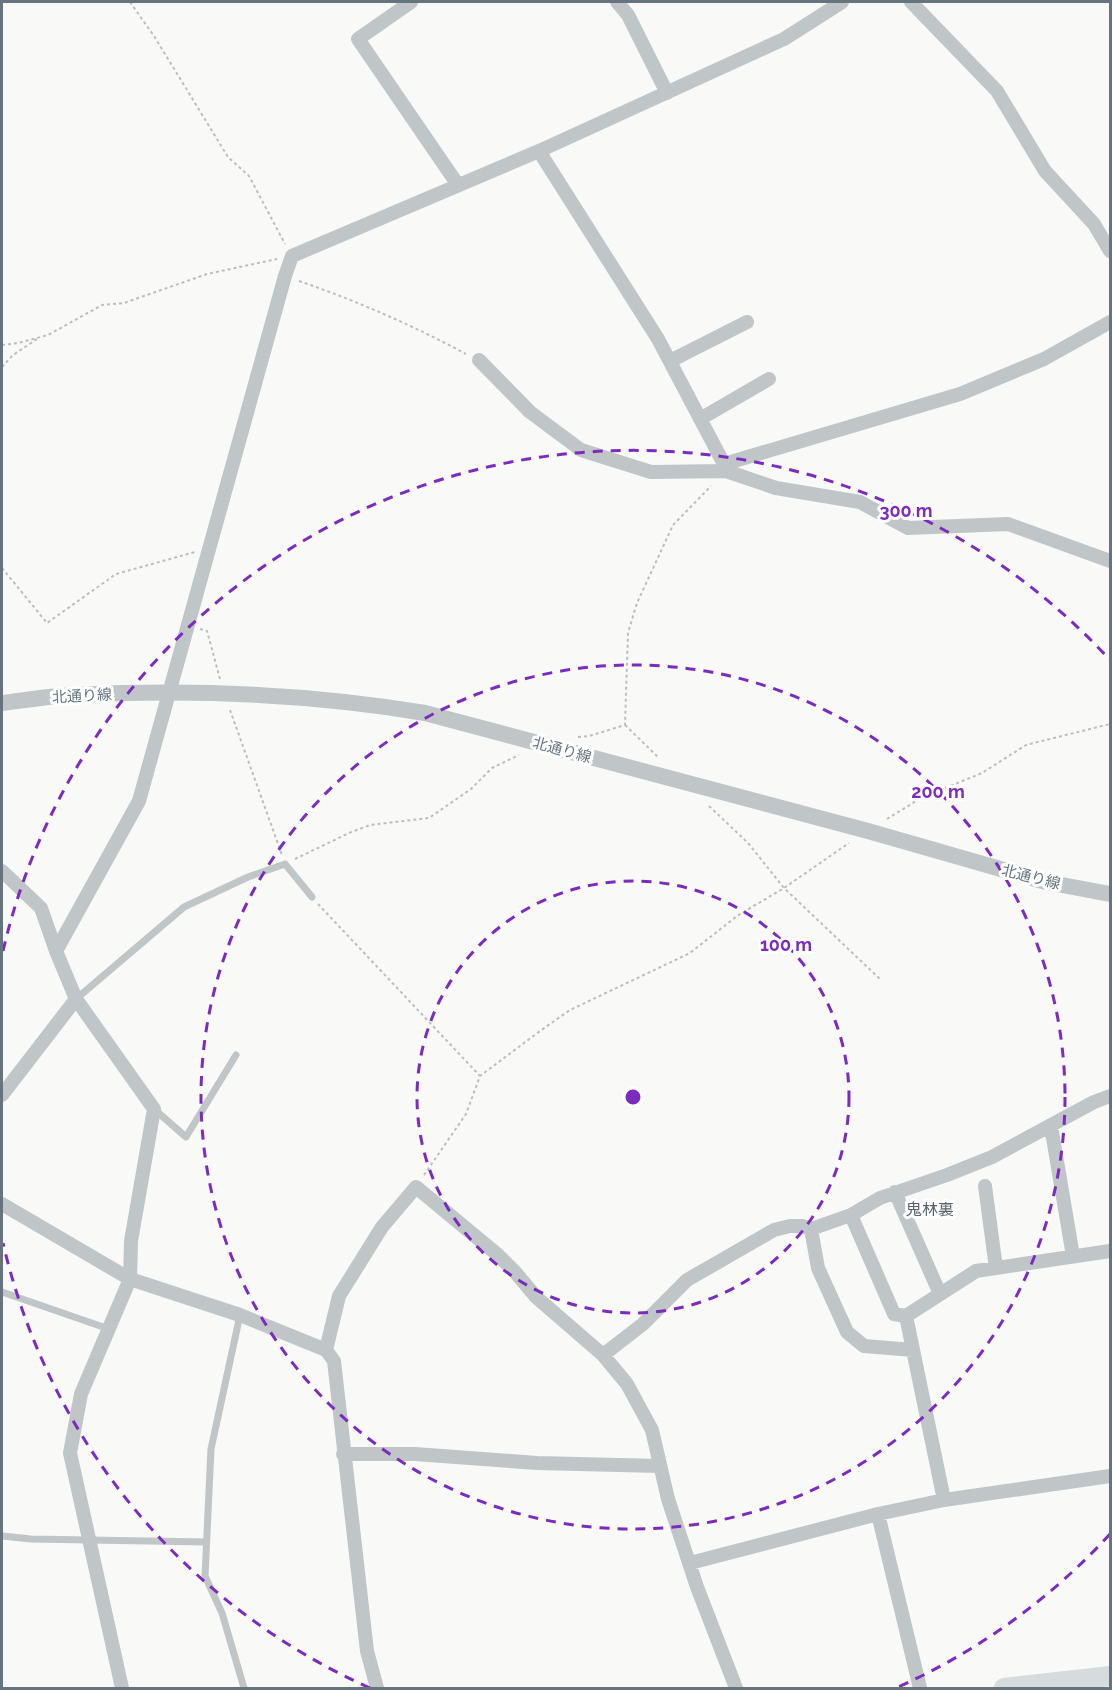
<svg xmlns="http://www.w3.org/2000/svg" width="1112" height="1690" font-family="Raleway,'Noto Sans JP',sans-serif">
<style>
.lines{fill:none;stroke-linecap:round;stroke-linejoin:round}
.path{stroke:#bbbec0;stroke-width:2;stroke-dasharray:3 3;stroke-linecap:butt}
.service{stroke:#c0c5c8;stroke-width:7}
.minor{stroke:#c0c5c8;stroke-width:14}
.tertiary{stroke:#c0c5c8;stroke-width:16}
.secondary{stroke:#d6dbde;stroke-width:20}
.ring{fill:none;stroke:#7b2cbf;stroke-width:3;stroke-dasharray:10 8}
.labels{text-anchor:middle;stroke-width:6;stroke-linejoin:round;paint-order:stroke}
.street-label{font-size:15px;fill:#667480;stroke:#fff}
.neighbourhood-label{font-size:16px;fill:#58626b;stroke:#fff}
.centre{fill:#7b2cbf;stroke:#fff;stroke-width:3}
.ring-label{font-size:18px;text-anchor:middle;font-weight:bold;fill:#7b2cbf;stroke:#fff;stroke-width:6;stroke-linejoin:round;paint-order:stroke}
</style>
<rect width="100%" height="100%" fill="#f9f9f7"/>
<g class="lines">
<path class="path" d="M130 2 154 36 228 157 249 176 285 244
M299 281C357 301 412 325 466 354
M2 345 18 343 48 335 102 305 124 303 207 274 277 259
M2 367 13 355 37 339
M2 568 47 623 116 574 195 552
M200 629 207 631 220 679
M230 710 282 855
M625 725 659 758
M578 737 589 736 625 725 628 633 637 603 673 525 711 486
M709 806 748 843 784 888 881 980
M887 819 921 798 982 773 1026 745 1110 724
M295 859 349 833 370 825 429 818 471 789 492 768 519 755
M318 904 480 1076
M424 1175 466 1114 480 1076 540 1031 570 1010 690 953 737 916 784 888 849 843"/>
<path class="service" d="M76 999 184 907 248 877 285 864 312 897
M154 1109 186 1137 236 1055
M2 1292 109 1329
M240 1315 211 1449 205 1576 222 1613 244 1688
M2 1536 31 1539 206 1542"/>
<path class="minor" d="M411 2 358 39 458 185
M617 2 628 15 667 93
M911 2 997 91 1045 171 1094 224 1110 251
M539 151 658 339 724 464 726 471
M479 360 530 412 581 450 651 472 726 471 776 488 860 502 908 528 1008 524 1110 561
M670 361 747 322
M700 419 769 379
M724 464 960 394 1044 359 1110 322
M2 871 41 908 56 951 76 999 154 1109 131 1241 130 1279 81 1394 70 1453 122 1688
M56 951 139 801 285 276 292 256 539 151 784 39 842 2
M2 1095 76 999
M1051 1126 1073 1256
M985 1186 996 1268
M895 1192 940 1294
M2 1204 130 1279 240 1315 326 1350 334 1361 367 1651 377 1688
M851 1215 894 1314 906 1316
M811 1229 818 1268 847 1332 864 1346 913 1350
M326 1350 339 1296 382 1227 416 1187 498 1255 516 1273 536 1297 603 1355 627 1384 652 1430 668 1499 697 1587 736 1688
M603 1355 643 1324 687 1280 774 1230 790 1226H802L811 1229 851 1215 880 1198 947 1175 992 1157 1094 1102 1110 1096
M343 1454H415L537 1463 660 1466
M944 1500 906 1316 976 1271 1110 1251
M878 1514 920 1688
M690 1563 878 1514 944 1500 1110 1476"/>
<path class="tertiary" d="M2 703C26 700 50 696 74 695 191 689 310 694 425 713L868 831 1046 882 1110 894"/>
<path class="secondary" d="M1004 1688 1110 1676"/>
</g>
<g class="ring">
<circle cx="633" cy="1097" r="216"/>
<circle cx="633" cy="1097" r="432"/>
<path d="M1110 1534A647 647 0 0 1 896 1688M370 1688A647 647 0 0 1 3 1243M3 951A647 647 0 0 1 1110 660"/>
</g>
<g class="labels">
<g class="street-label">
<text transform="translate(82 696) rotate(-3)" y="5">北通り線</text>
<text transform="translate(562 750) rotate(15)" y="5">北通り線</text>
<text transform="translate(1031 877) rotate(14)" y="5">北通り線</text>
</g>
<g class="neighbourhood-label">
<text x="930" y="1215">鬼林裏</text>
</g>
</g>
<circle cx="633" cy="1097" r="9" class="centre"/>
<g class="ring-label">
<text x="906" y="517">300 m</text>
<text x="938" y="798">200 m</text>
<text x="786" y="951">100 m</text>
</g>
<rect width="1112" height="1690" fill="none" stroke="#667480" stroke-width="6"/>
</svg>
